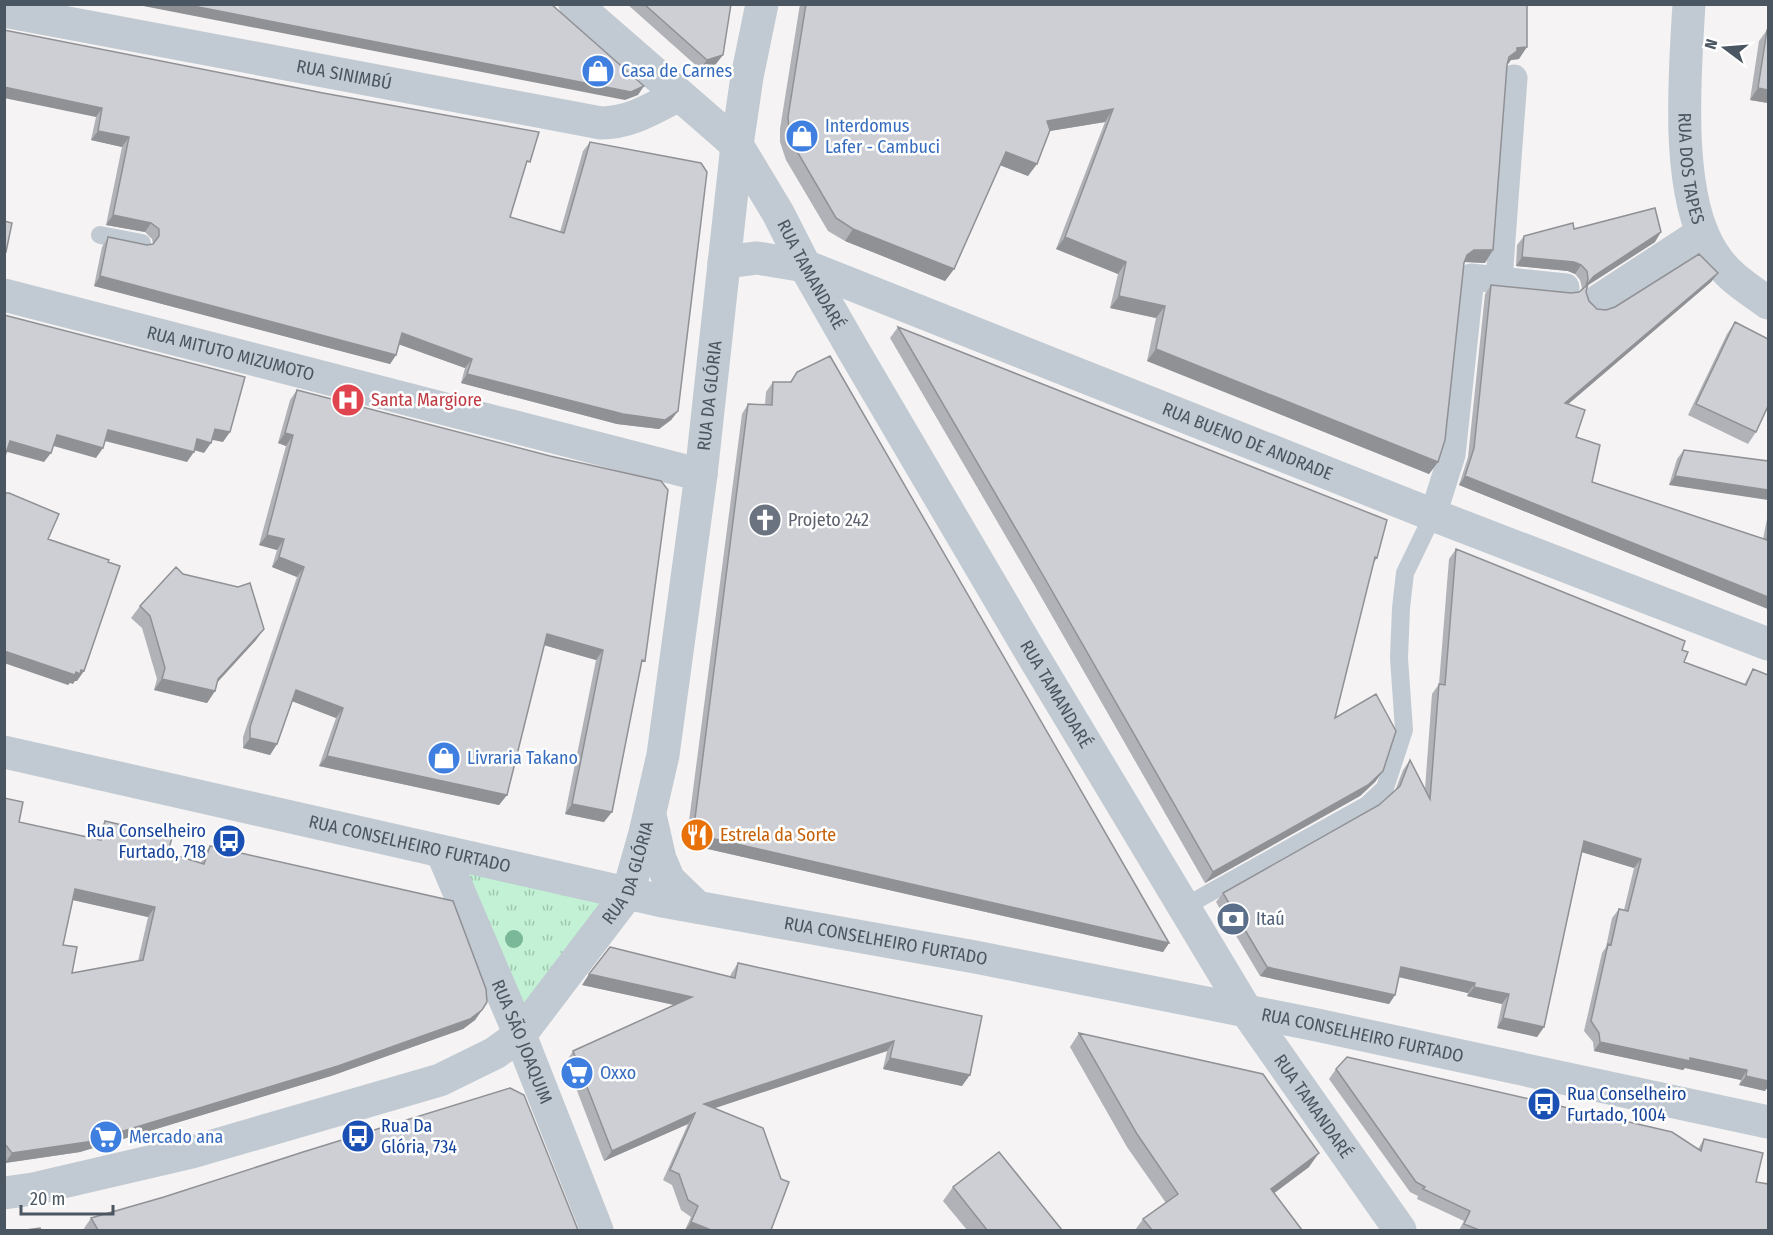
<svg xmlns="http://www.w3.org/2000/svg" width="1773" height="1235" font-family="'Fira Sans Condensed',sans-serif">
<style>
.grass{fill:url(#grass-tufts)}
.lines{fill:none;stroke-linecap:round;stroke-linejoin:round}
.service{stroke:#c1cad2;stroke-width:18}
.pedestrian{stroke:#c1cad2;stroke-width:27}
.minor{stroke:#c1cad2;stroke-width:33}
.tertiary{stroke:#c1cad2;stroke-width:33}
.tree{fill:#7bb799}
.wall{fill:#b0b2b7;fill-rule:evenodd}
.shaded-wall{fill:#909195}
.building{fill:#cdcfd5;stroke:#909195;stroke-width:1.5;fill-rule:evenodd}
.labels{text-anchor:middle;stroke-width:5;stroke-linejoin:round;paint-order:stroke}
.shop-label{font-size:18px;fill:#366cbe;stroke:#fff;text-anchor:start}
.street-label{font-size:18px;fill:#4a5661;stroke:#fff}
.health-label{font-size:18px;fill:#be3a42;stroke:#fff;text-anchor:start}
.worship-label{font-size:18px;fill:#5b616d;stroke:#fff;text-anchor:start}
.transit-label{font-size:18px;fill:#164399;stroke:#fff;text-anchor:start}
.food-label{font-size:18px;fill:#c56008;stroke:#fff;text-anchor:start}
.service-label{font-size:18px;fill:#4e5e75;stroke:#fff;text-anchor:start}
</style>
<defs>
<pattern id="grass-tufts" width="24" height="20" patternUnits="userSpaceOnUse" patternTransform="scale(1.5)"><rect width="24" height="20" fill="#c3f1d5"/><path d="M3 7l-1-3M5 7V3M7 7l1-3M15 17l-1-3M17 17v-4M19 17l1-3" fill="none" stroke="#a0c6b0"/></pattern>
</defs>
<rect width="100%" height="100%" fill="#f5f3f3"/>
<path class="grass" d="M454 866 612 901 519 1018Z"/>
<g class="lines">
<path class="service" d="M100 235 142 243
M1184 907 1367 805 1385 788 1404 730 1399 658 1401 608 1405 573 1433 515"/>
<path class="pedestrian" d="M1499 280 1514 78
M1433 515 1452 455 1471 277 1566 287"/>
<g class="minor">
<path id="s1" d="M1689 4C1685 73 1674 197 1714 255 1727 276 1749 289 1768 303"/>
<path id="s2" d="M4 11 601 123C631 123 653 108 679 95"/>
<path id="s3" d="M4 295 701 475"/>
<path d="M1598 301 1702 233"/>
</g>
<g class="tertiary">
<path id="s4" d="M575 4 737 145 778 213 805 266 852 348 1026 644 1247 1012 1400 1230"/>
<path id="s5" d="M724 262 757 258 805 266 1433 515 1768 644"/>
<path id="s6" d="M4 752 662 901 975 957 1317 1025 1768 1122"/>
<path d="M651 819 660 859 669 880 697 907"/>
<path id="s7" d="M442 852 520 1035 597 1230"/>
<path id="s8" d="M4 1193 33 1189 192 1152 440 1080 495 1053 520 1035 628 893 645 833 663 755 701 475 737 145 747 77 762 4"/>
</g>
</g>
<circle class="tree" cx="514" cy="939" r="9"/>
<path class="wall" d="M627 4H731L716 64 700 69Z
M800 4H1527L1519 59 1511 60 1507 65 1485 263 1465 262 1464 263 1438 462 1429 474 1147 361 1156 318 1110 308 1118 274 1056 249 1105 122 1049 131 1028 176 1000 165 954 269 945 281 845 241 828 231 786 160 780 142V129Z
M4 30 524 169 510 217 560 232 583 151 590 142 678 411 671 420 659 429 617 424 461 383 465 368 399 344 396 355 390 364 94 286 102 247 108 237 147 245 153 244 152 239 145 232 106 225 122 147 91 140 96 117Z
M1767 30 1768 103 1750 100 1759 41Z
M1574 229 1655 242 1587 286 1586 292 1589 301 1597 309 1606 310 1718 273 1711 282 1568 404 1576 437 1592 482 1763 539 1768 514V609L1459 485 1468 457 1485 294 1491 285 1571 293 1579 292 1582 288 1580 280 1575 274 1568 271 1516 266 1517 245 1524 236Z
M1735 322 1756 432 1748 444 1688 415 1727 334Z
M898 327 1377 558 1373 564 1335 718 1383 771 1375 782 1360 796 1205 883 1036 588 890 338Z
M797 372 1169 943 1163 952 686 844 742 414 748 404 765 405 766 392 773 382H790Z
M297 390 641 667 604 822 565 814 596 660 544 645 507 795 499 805 319 766 336 718 292 701 277 744 270 755 243 748V737L297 577 272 567 277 550 259 545 286 446 278 443 290 400Z
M1684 450 1768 461 1669 485 1677 459Z
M1456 549 1682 650 1684 662 1744 685 1747 679 1753 669 1766 1089 1765 1091 1739 1085 1741 1080 1685 1068 1683 1070 1594 1051 1593 1042 1584 1031 1602 953 1606 947 1612 918 1619 909 1624 910 1634 868 1582 852 1544 1027 1537 1037 1497 1028 1502 1004 1467 996 1468 993 1399 977 1395 995 1389 1004 1260 976 1216 902 1223 893 1379 805 1395 791 1403 770 1410 760 1425 789 1432 694 1439 684 1449 559Z
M183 574 256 640 217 683 215 691 207 703 154 690 157 679 142 628 131 618 140 606Z
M4 798 19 822 96 839 98 831 105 821 168 853 201 863 203 856 210 846 482 1010 475 1020 463 1029 331 1076 80 1152 5 1163 4 1162ZM73 900 148 917 138 961 72 973 63 945Z
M738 963 982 1016 962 1086 883 1069 887 1051 715 1108 771 1230H685L691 1217 681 1210 672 1185 663 1180 688 1124 604 1161 566 1062 573 1051 674 1005 582 985 730 977 731 974Z
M1079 1033 1309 1167 1274 1193 1302 1230H1135L1143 1219 1166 1203 1127 1147 1070 1047Z
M1336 1069 1698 1149 1704 1139 1756 1182 1768 1230H1459L1464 1221 1417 1199 1418 1196 1410 1192 1329 1079Z
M953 1187 1062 1230H967L943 1201Z
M91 1218 578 1230H83Z"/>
<path class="shaded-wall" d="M133 4H183L644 86 638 95 625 100Z
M1527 47 1519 59 1511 60 1508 64 1501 70 1517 48Z
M723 55 716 64 700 69 707 60Z
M4 87 102 108 96 117 4 98Z
M1758 88 1768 90V103L1750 100Z
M1113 109 1105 122 1038 133 1047 121Z
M98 131 129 137 122 147 91 140Z
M1006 152 1037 164 1028 176 997 164Z
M113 215 151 223 145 232 106 225Z
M853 229 954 269 945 281 845 241Z
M1661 232 1655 242 1588 285V283L1594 276Z
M1065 237 1126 262 1118 274 1056 249Z
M1474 250H1493L1485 263 1465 262 1459 267 1467 255Z
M1522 257 1574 262 1581 265 1575 274 1568 271 1516 266Z
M1718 273 1711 282 1559 412 1565 403Z
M100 276 396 355 390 364 94 286Z
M1119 296 1165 306 1156 318 1110 308Z
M402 333 472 359 465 368 395 343Z
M1156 349 1438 462 1429 474 1147 361Z
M467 374 678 411 671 420 659 429 617 424 461 383Z
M215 429 230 432 223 442 208 439Z
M108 430 194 452 187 462 101 440Z
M285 433 293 435 286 446 278 443Z
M57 435 103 448 96 458 50 445Z
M197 439 211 443 204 453 190 449Z
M10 441 51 453 44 462 4 451Z
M1465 476 1768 597V609L1459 485Z
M1675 476 1768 490V500L1669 485Z
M267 535 284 539 277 550 259 545Z
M279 557 304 567 297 577 272 567Z
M264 629 256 640 210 690 218 679Z
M547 634 603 650 596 660 540 644Z
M4 651 76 672 81 670 84 671 77 681H75L73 684 70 683 68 685 4 663Z
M162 679 215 691 207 703 154 690Z
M296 690 343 708 336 718 289 700Z
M250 738 277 744 270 755 243 748Z
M327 756 507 795 499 805 319 766Z
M1383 771 1375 782 1360 796 1205 883 1213 872Z
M572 804 612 812 604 822 565 814Z
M693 834 1169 943 1163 952 686 844Z
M1584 841 1641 859 1634 868 1578 851Z
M75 889 155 907 148 917 68 899Z
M1267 967 1395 995 1389 1004 1260 976Z
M1401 967 1475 983 1468 993 1394 976Z
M589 974 692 997 684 1007 582 985Z
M1474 987 1509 994 1502 1004 1467 996Z
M482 1010 475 1020 463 1029 331 1076 80 1152 5 1163 12 1153Z
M1503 1018 1544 1027 1537 1037 1497 1028Z
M894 1041 887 1051 697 1114 704 1104Z
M1600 1042 1690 1058 1747 1070 1741 1080 1685 1068 1683 1070 1594 1051Z
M890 1058 970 1075 962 1086 883 1069Z
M1746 1076 1768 1081V1089H1766L1765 1091 1739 1085Z
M695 1113 688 1124 604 1161 612 1151Z
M1319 1153 1309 1167 1261 1203 1271 1189Z
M691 1222 711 1230H685Z"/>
<path class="building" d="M183 4H551L644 86 631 92Z
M644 4H731L723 55 707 60Z
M806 4H1527V47L1517 48V51L1509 57 1507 65 1493 250H1474L1467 255 1464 263 1445 440 1438 462 1156 349 1165 306 1119 296 1126 262 1065 237 1113 109 1047 121 1050 130 1037 164 1006 152 954 269 853 229 836 218 795 148 789 130 788 117Z
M4 30 323 93 539 132 530 162 527 161 510 217 564 233 590 142 701 163 707 172 678 411 665 420 623 414 467 374 472 359 402 333 396 355 100 276 108 237 147 245 153 244 159 236V229L151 223 113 215 129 137 98 131 102 108 4 87Z
M1767 30H1768V90L1758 88Z
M1655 208 1661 232 1594 276 1588 283 1586 292 1589 301 1597 309 1606 310 1615 307 1699 254 1718 273 1565 403 1585 410 1576 437 1600 445 1592 482 1767 540 1768 534V597L1465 476 1474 448 1491 285 1571 293 1579 292 1586 286 1588 279 1587 271 1581 265 1574 262 1522 257 1524 236 1573 223 1574 229Z
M4 221 12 223 6 252 4 251Z
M4 315 245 377 230 432 215 429 211 443 197 439 194 452 108 430 103 448 57 435 51 453 10 441 4 459Z
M1735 322 1768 339V406L1756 432 1696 404Z
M898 327 1387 520 1377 558 1375 557 1335 718 1376 694 1396 731 1383 771 1368 785 1213 872 1044 577Z
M830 356 1169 943 693 834 748 404 772 405 773 382H791L797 372Z
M297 390 550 456 661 481 668 490 645 661 642 660 612 812 572 804 603 650 547 634 507 795 327 756 343 708 296 690 277 744 250 738V727L304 567 279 557 284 539 267 535 293 435 285 433Z
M1684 450 1768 461V490L1675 476Z
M4 493H9L59 514 48 539 109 560 108 562 120 566 84 671 81 670 80 674 76 672 75 675 4 651Z
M1456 549 1685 641 1682 650 1688 652 1684 662 1746 685 1753 669 1768 675V1081L1746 1076 1747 1070 1690 1058V1061L1600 1042 1599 1033 1591 1021 1608 944 1611 945 1619 909 1628 911 1641 859 1584 841 1544 1027 1503 1018 1509 994 1474 987 1475 983 1401 967 1395 995 1267 967 1223 893 1379 805 1400 786 1410 760 1430 799 1439 684 1445 685Z
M176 567 183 574 238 587 250 583 264 629 218 679 215 691 162 679 165 668 150 616 140 606Z
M4 798 23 802 19 822 101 840 105 821 172 837 168 853 204 864 210 846 453 901 486 989 487 1002 482 1010 470 1019 338 1066 87 1142 12 1153 4 1143ZM75 889 155 907 143 960 72 973 77 947 63 945Z
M610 947 735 978 738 963 982 1016 970 1075 890 1058 894 1041 704 1104 763 1128 781 1179 789 1182 771 1230H711L691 1222 698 1206 688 1200 679 1174 670 1170 695 1113 612 1151 573 1051 692 997 589 974Z
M1079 1033 1263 1074 1319 1153 1271 1189 1302 1230H1152L1143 1219 1178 1194 1137 1134Z
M1347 1057 1672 1132 1701 1151 1704 1139 1763 1153 1756 1182 1768 1184V1230H1479L1464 1224 1470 1211 1423 1189 1425 1187 1416 1182 1336 1069Z
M510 1088 524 1095 578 1230H98L91 1218 164 1197 303 1152Z
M999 1152 1062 1230H987L953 1187Z
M40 1228 41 1230H26Z"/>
<defs>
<g id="shop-disc" transform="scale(1.725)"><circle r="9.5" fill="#3f7fe0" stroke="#fff"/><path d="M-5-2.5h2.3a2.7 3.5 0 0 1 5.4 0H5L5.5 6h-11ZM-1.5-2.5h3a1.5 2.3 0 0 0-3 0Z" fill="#fff"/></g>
<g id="hospital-disc" transform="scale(1.725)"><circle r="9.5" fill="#e0444e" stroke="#fff"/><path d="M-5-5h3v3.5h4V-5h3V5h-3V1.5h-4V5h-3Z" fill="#fff"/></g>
<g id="church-disc" transform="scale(1.725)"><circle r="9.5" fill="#6b7280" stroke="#fff"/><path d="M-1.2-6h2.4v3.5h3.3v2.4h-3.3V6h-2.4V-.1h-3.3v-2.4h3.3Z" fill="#fff"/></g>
<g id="restaurant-disc" transform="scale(1.725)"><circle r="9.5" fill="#e8710a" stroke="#fff"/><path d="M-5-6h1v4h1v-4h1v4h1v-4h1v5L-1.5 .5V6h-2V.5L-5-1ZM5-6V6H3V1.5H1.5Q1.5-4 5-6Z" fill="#fff"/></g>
<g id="bus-disc" transform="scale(1.725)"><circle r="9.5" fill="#1a4fb4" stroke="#fff"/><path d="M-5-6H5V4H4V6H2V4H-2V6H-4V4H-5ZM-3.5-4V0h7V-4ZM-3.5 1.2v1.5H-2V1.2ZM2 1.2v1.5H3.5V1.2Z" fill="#fff"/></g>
<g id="bank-disc" transform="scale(1.725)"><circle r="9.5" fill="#5c6f8a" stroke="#fff"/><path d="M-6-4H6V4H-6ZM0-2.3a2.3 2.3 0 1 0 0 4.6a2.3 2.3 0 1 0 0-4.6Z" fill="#fff"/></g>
<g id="supermarket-disc" transform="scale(1.725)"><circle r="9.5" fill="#3f7fe0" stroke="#fff"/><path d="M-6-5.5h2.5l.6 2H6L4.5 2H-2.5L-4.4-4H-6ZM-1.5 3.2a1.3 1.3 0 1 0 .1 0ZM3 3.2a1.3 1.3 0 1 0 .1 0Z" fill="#fff"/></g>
</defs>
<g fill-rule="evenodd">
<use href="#shop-disc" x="598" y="71"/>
<use href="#shop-disc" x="802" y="136"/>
<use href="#hospital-disc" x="348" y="400"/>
<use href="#church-disc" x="765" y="520"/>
<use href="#shop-disc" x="444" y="758"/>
<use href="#restaurant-disc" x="697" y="835"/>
<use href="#bus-disc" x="229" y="841"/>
<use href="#bank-disc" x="1233" y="919"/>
<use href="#supermarket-disc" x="577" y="1073"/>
<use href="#bus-disc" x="1544" y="1104"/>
<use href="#bus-disc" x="358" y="1136"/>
<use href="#supermarket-disc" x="106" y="1137"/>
</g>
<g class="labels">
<g class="shop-label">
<text x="621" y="77">Casa de Carnes</text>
<text x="825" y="132">Interdomus<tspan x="825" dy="21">Lafer - Cambuci</tspan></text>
<text x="467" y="764">Livraria Takano</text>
<text x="600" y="1079">Oxxo</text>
<text x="129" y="1143">Mercado ana</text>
</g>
<g class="street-label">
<text dy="6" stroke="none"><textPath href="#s2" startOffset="346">RUA SINIMBÚ</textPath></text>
<text dy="6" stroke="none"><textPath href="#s1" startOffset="165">RUA DOS TAPES</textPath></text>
<text dy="6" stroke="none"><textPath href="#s4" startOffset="364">RUA TAMANDARÉ</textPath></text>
<text dy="6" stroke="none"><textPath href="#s3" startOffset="234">RUA MITUTO MIZUMOTO</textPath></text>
<text dy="6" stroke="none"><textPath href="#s8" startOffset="1226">RUA DA GLÓRIA</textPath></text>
<text dy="6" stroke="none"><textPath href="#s5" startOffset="558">RUA BUENO DE ANDRADE</textPath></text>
<text dy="6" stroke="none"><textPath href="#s4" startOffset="850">RUA TAMANDARÉ</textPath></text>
<text dy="6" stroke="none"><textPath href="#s6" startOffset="416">RUA CONSELHEIRO FURTADO</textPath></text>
<text dy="6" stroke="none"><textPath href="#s8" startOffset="740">RUA DA GLÓRIA</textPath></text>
<text dy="6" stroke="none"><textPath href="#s6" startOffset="902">RUA CONSELHEIRO FURTADO</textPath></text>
<text dy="6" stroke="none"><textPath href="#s6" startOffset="1388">RUA CONSELHEIRO FURTADO</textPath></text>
<text dy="6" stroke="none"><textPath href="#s7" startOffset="206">RUA SÃO JOAQUIM</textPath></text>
<text dy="6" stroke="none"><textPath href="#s4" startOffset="1336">RUA TAMANDARÉ</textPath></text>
</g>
<g class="health-label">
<text x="371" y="406">Santa Margiore</text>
</g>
<g class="worship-label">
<text x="788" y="526">Projeto 242</text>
</g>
<g class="transit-label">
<text x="206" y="837" text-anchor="end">Rua Conselheiro<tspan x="206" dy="21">Furtado, 718</tspan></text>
<text x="1567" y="1100">Rua Conselheiro<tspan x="1567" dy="21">Furtado, 1004</tspan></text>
<text x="381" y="1132">Rua Da<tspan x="381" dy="21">Glória, 734</tspan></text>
</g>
<g class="food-label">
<text x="720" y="841">Estrela da Sorte</text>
</g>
<g class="service-label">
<text x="1256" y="925">Itaú</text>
</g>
</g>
<rect width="1773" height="1235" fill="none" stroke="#4a5661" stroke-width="12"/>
<g transform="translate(1725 48) rotate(286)" stroke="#ffffff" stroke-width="4.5" paint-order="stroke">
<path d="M0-4.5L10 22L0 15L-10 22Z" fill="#4a5661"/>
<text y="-9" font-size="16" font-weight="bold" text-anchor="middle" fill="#4a5661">N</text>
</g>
<path d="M21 1205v9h92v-9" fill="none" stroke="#4a5661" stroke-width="3"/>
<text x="30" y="1205" font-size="18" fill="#4a5661" stroke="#ffffff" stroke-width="4.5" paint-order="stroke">20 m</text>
</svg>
